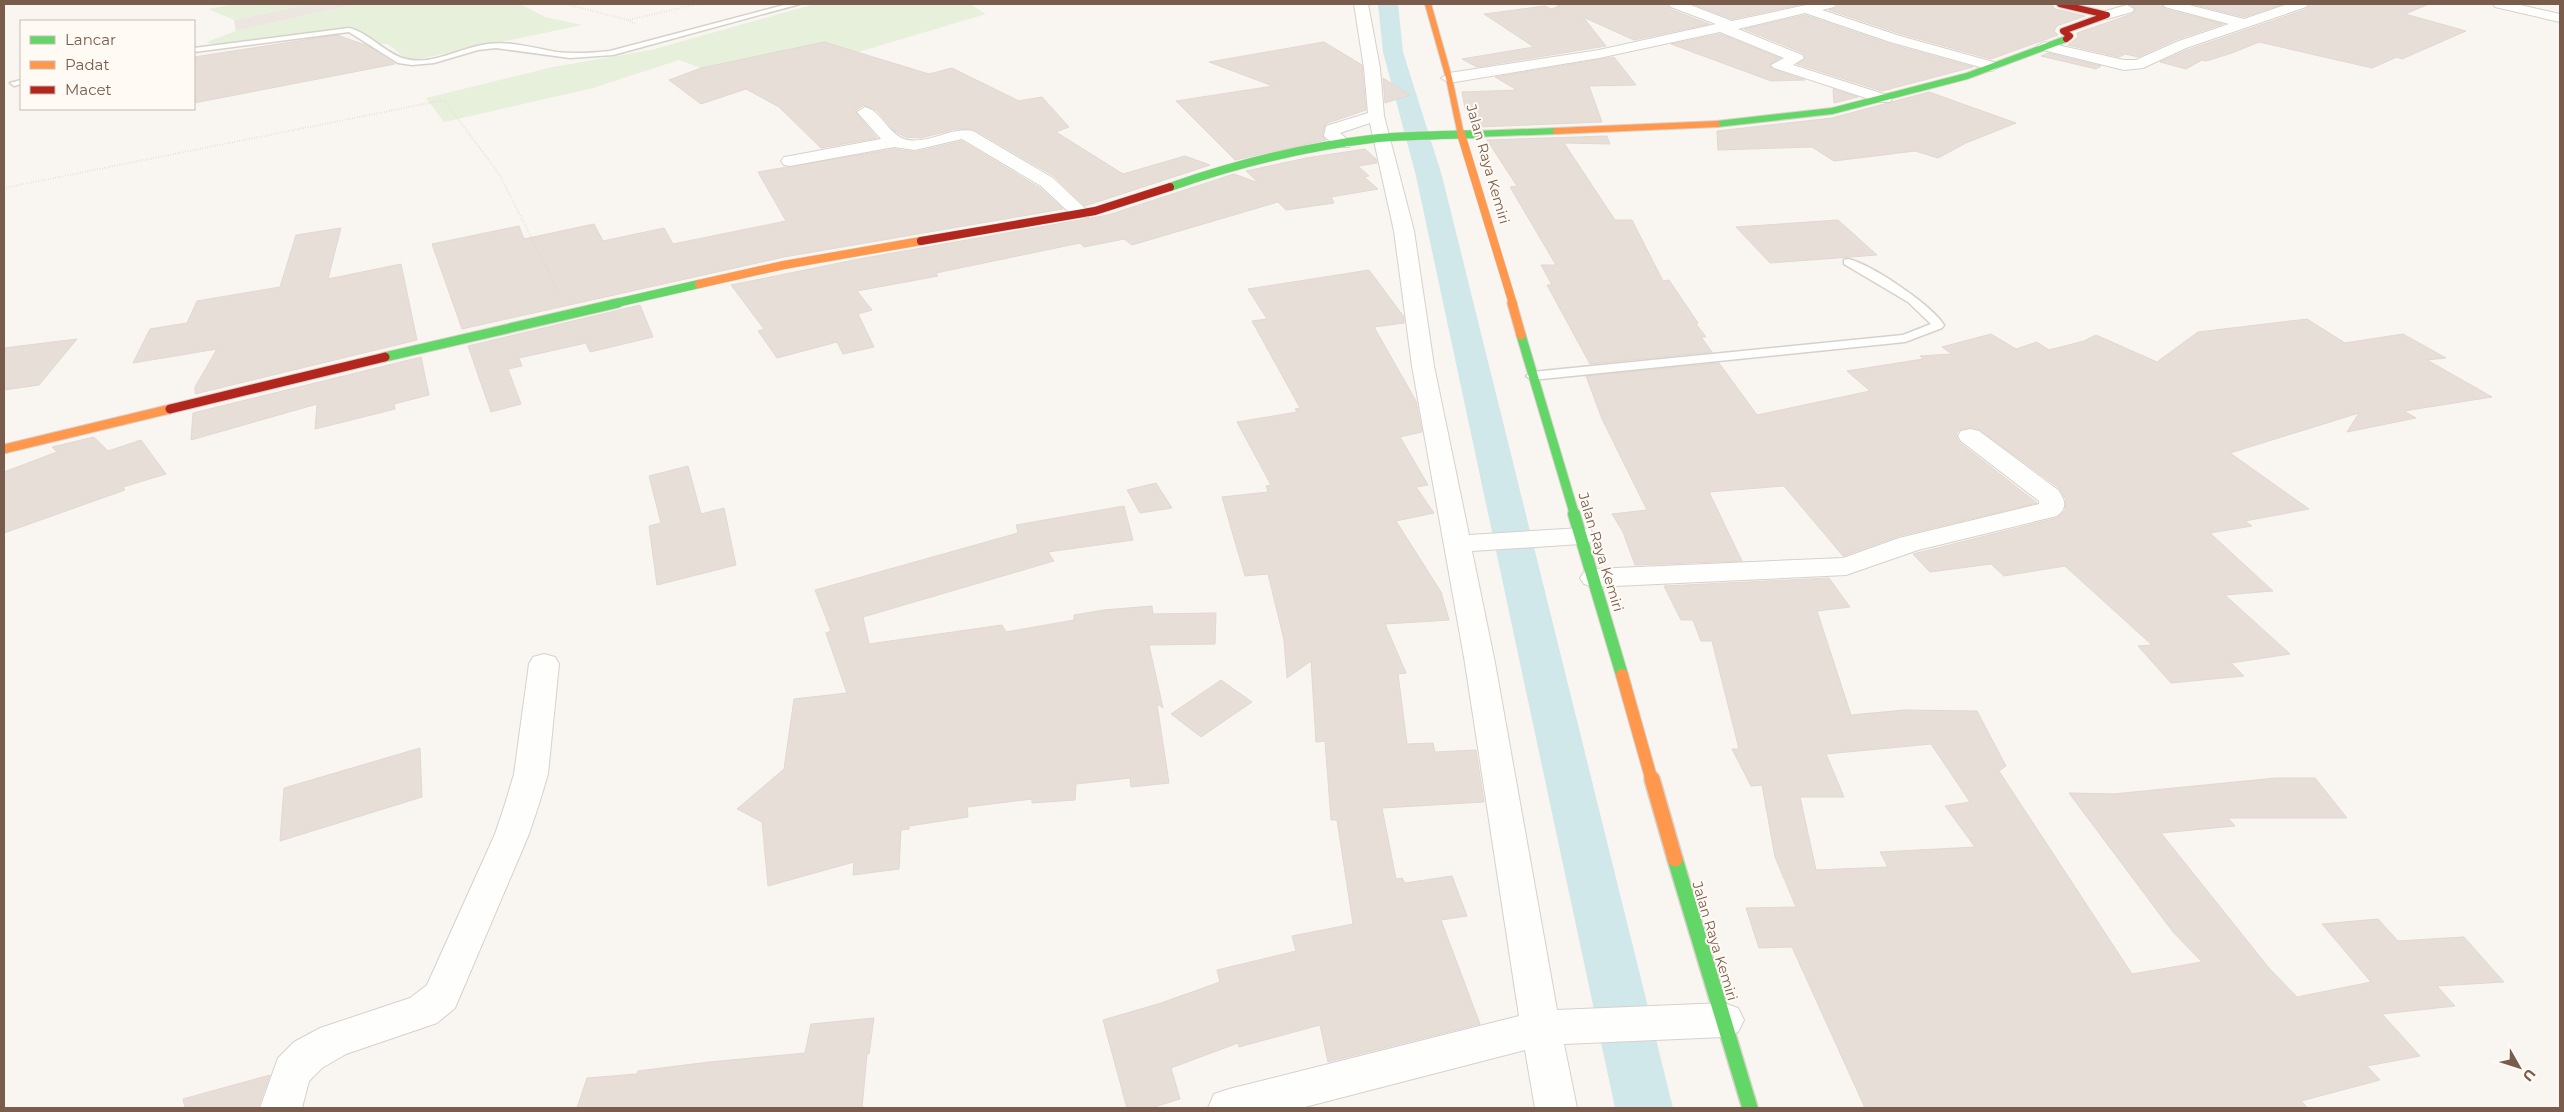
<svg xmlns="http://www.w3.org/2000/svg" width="2564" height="1112" font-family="Montserrat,sans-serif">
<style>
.industrial{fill:#ede5e0}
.green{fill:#e7f0db}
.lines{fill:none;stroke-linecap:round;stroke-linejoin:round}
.canal{fill:#d0e8ea;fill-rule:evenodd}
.building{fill:#e6ded7;stroke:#e2d8d2;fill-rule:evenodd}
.lane-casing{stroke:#d7d1cb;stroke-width:3}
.street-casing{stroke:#d7d1cb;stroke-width:2}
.fast-far4-casing{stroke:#d9d2cb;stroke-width:8}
.fast-far3-casing{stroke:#d9d2cb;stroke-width:9}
.fast-far2-casing{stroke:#d9d2cb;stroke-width:11}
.fast-far1-casing{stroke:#d9d2cb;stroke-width:14}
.fast-casing{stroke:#d9d2cb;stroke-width:18}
.slow-far4-casing{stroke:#d9d2cb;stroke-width:8}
.slow-far3-casing{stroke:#d9d2cb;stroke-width:9}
.slow-far2-casing{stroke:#d9d2cb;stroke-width:11}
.slow-far1-casing{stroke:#d9d2cb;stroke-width:14}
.slow-casing{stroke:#d9d2cb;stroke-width:18}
.jam-far2-casing{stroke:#d9d2cb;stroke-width:8}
.jam-far1-casing{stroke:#d9d2cb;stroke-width:9}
.jam-casing{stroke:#d9d2cb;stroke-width:11}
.path{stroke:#dcd5d0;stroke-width:2;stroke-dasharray:0.5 2;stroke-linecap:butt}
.lane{fill:#fefefd;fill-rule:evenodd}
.street{fill:#fefefd;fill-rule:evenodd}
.fast-far4{stroke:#63d668;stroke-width:6}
.fast-far3{stroke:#63d668;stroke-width:8}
.fast-far2{stroke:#63d668;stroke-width:9}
.fast-far1{stroke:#63d668;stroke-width:12}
.fast{stroke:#63d668;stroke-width:15}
.slow-far4{stroke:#ff974d;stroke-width:6}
.slow-far3{stroke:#ff974d;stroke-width:8}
.slow-far2{stroke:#ff974d;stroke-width:9}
.slow-far1{stroke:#ff974d;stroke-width:12}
.slow{stroke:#ff974d;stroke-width:15}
.jam-far2{stroke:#b3261e;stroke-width:6}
.jam-far1{stroke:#b3261e;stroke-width:8}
.jam{stroke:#b3261e;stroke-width:9}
.labels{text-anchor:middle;stroke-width:4;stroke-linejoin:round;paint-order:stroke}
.street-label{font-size:14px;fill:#7a5c4d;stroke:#fffaf3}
</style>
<rect width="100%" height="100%" fill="#f9f5f0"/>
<path class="industrial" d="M310 4H356L236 31 234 20Z"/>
<path class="green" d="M235 4H310L234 20 208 9Z
M356 4H520L545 17 582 25 409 61 388 44 364 45 354 29 215 46 207 42 236 31Z
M815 4H970L986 14 858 52 824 42 701 68 679 60 593 88 444 122 426 98 553 67 651 50Z"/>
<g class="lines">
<path class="canal" d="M1378 4H1398L1403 52 1442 176 1673 1108H1615L1416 176 1383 52Z"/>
</g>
<path class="building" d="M1555 4H1667L1670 9 1709 24 1634 40 1583 17 1606 46 1477 67 1462 59 1534 47 1484 14 1545 6 1551 9 1560 6Z
M1693 4H1803L1732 19Z
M1838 4H2051L2055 9 2085 16 2057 26 2054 31 2058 35 1991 59 1901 34 1829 10 1836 8Z
M2129 4H2161L2165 9 2223 24 2175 40 2138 57 2125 54 2119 57 2068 45 2078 37 2077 33 2132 14 2136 9Z
M2192 4H2283L2244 17Z
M2310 4H2429L2405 14 2466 31 2402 59 2397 57 2372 68 2259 42 2232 53 2206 61 2202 60 2186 69 2160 62 2187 50 2307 9Z
M1805 15 1890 44 1973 67 1882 91 1797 64 1806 58 1803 53 1744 29Z
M1720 34 1780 58 1769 65 1773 69 1805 80 1771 81 1671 44Z
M337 35 368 46 395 64 194 103V57Z
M824 42 929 74 952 68 1019 101 1042 97 1069 127 1056 132 1123 174 1185 156 1210 165 1085 206 1054 176 973 129H955L921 138 905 137 895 131 877 111 864 105 856 110V113L877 138 821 148 779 107 746 89 701 104 669 80 701 68Z
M1324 42 1362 65 1366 110 1325 124 1322 136 1326 140 1235 160 1176 101 1273 86 1209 62Z
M2048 53 2101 66 2096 69 2041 56Z
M1614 57 1636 85 1589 86 1602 122 1478 127 1465 108 1462 92 1517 90 1495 77Z
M1383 78 1410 95 1385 103Z
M1833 89 1858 97 1834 103Z
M1929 92 2016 123 1966 143 1938 158 1915 151 1834 161 1812 147 1718 150 1717 131 1832 118Z
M1607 136 1610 144 1564 143 1615 220H1632L1663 281 1669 280 1698 323 1696 324 1706 337H1701L1712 352 1590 364 1547 285H1552L1541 265H1556L1510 187 1517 186 1487 140Z
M962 141 1040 188 1063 209 784 257 462 329 432 244 519 226 524 239 594 224 603 241 664 228 673 244 786 221 758 172 894 149 915 152Z
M1365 149 1376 159 1377 163 1358 166 1369 176 1364 177 1378 189 1331 197 1334 203 1286 210 1278 202 1132 245 1124 239 1084 247 1080 243 936 273 938 276 857 291 872 310 858 314 874 347 843 354 837 342 777 358 758 331 764 329 731 285 859 259 1108 215 1234 174 1259 183 1246 171 1306 158Z
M1838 220 1877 255 1770 263 1736 227Z
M341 228 328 279 401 264 417 340 195 394V387L217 349 133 363 150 329 187 323 197 301 280 287 296 235Z
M1369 270 1404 317V323L1374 327 1416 401 1422 432 1400 437 1428 485 1416 487 1434 513 1396 521 1441 592 1449 620 1385 624 1406 673 1398 674 1407 744 1433 743 1435 752 1476 750 1484 802 1382 808 1396 879 1402 878 1405 883 1452 876 1467 916 1441 920 1480 1024 1328 1062 1320 1025 1239 1047 1238 1043 1171 1068 1180 1099 1151 1108H1127L1103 1020 1161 1003 1220 982 1217 970 1296 951 1292 936 1353 924 1337 820H1331L1325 741 1316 742 1311 661 1287 678 1284 640 1268 574 1245 576 1222 497 1268 492 1266 486 1271 485 1237 422 1297 412 1295 409 1300 408 1252 321 1267 319 1248 289Z
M640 305 653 337 590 352 586 343 519 358 522 366 508 369 521 404 491 412 468 346Z
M2307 319 2345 343 2403 334 2446 358 2427 360 2492 397 2404 411 2416 418 2347 432 2359 413 2230 453 2309 509 2245 521 2252 526 2210 533 2273 591 2225 595 2290 654 2231 663 2244 676 2171 683 2138 646 2152 645 2065 566 2004 576 1991 564 1930 572 1913 554 2057 518 2065 510 2066 500 2059 488 1980 430 1970 427 1959 430 1956 435 1959 442 2037 503 1899 536 1843 556 1784 486 1709 492 1742 561 1635 565 1623 532 1612 514 1647 510 1602 419 1586 376 1719 363 1757 415 1870 391 1847 371 1923 359 1920 356 1952 354 1942 347 1991 334 2016 349 2037 342 2049 350 2084 341 2096 335 2157 362 2198 332Z
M77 339 39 385 4 390V348Z
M421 357 429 395 394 404 395 409 315 429 317 404 191 440 193 413Z
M94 437 108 451 141 440 166 474 123 487 125 490 4 533V472L57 452 52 447Z
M688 466 701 514 724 508 736 565 657 585 649 526 661 523 649 476Z
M1156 483 1172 508 1140 513 1127 490Z
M1124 506 1133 540 1048 552 1054 561 863 617 869 644 1002 625 1006 632 1074 620V615L1104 610 1152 606 1153 614 1216 613 1215 644 1149 645 1163 708 1157 704 1169 783 1131 787 1130 778 1076 784 1075 800 1032 803V799L967 807 968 817 909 826V829L901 830 899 869 853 875 854 862 768 886 762 822 737 809 784 769 794 699 847 693 826 633 831 631 815 590 1018 533 1016 525Z
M1829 578 1850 607 1817 611 1851 715 1904 710 1977 711 2006 766 1999 771 2132 974 2202 962 2173 932 2069 793 2113 794 2276 778H2315L2347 818H2228L2235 826 2161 833 2269 968 2297 997 2371 982 2322 924 2378 919 2398 941 2464 937 2504 982 2437 986 2455 1006 2382 1014 2420 1056 2367 1066 2380 1080 2301 1101 2308 1108H1865L1792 947 1759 948 1746 908 1796 907 1775 857 1762 785 1751 786 1732 749H1739L1712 641H1701L1693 620H1681L1664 586ZM1931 744 1970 802 1945 806 1975 847 1880 852 1888 867 1816 870 1800 797H1844L1826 754Z
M1221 680 1252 702 1201 737 1171 714Z
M420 748 422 797 280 841 284 788Z
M874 1018 869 1054H867L862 1108H577L587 1078 637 1074 638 1071 709 1062 805 1053 811 1024Z
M270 1075 258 1108H185L183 1099Z"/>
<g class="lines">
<g class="lane-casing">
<path id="lane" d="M788 4H800L613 55 570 58 496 48 478 50 434 63 412 65 398 63 349 32 194 52V48L349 28C370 33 385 54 406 59 433 66 461 47 488 44 511 41 533 48 556 52 574 54 592 53 610 51Z
M21 80V84L14 86 10 83Z
M1848 259C1871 264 1932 305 1944 325L1942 328 1905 342 1532 380 1526 376 1532 372 1903 335 1931 324 1908 302 1844 264V260Z"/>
</g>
<g class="street-casing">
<path id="street" d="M1354 4H1368L1380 68 1384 116 1414 231 1434 366 1469 535 1581 528 1591 530 1594 536 1591 542 1581 544 1472 551 1495 663 1557 1010 1724 1003 1738 1008 1744 1020 1738 1032 1724 1037 1564 1044 1577 1108H1535L1525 1050 1301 1108H1208L1214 1094 1229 1089 1519 1016 1465 663 1412 366 1394 231 1370 123 1340 133 1352 143 1349 147H1337L1324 136 1326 126 1368 113 1364 68Z
M1669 4H1688L1732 21 1811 4H1836L1834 7 1822 10 1900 36 1997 63 2000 66 1992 71 1987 69 1890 42 1805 13 1738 29 1802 55 1804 58 1793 65 1890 96 1892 99 1890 102H1878L1774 68 1771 65 1784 58 1720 32 1599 58 1449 83 1441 78 1449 73 1599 50 1716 24 1671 7Z
M2163 4H2185L2244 19 2288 4H2308L2306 7 2186 48 2143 68 2124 70 2039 49 2037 46 2044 42 2124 60H2136L2176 42 2229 24 2165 7Z
M2493 4H2516L2560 14V22L2495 7Z
M2127 5 2134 9 2132 12 2107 19 2100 15 2102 12Z
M865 107C881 111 888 133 904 139 927 146 950 126 973 131L1053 178 1090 213 1088 217H1074L1041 186 962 139 915 150 894 147 790 166 784 165 781 161 784 157 790 156 881 139 857 112Z
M1970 429 1979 431 2058 490C2065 500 2068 507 2057 516L1918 550 1846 575 1594 587 1584 584 1580 578 1584 572 1594 569 1843 558 1899 538 2039 504V501L1961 441 1958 436 1961 431Z
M544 654 555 657 559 664 548 774 539 804 529 834 455 1008 437 1023 346 1054 322 1068 309 1081 302 1108H260L278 1058 294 1042 320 1028 410 998 427 985 495 834 505 804 514 774 529 664 533 657Z"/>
</g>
<g class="fast-far4-casing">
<path id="fast-far4" d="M1717 124 1832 111 1967 76 2066 39
M1447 135 1556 131"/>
</g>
<g class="fast-far3-casing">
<path id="fast-far3" d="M1170 187C1235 164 1310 146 1379 138 1412 135 1446 135 1479 134
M612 304 699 284"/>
</g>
<g class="fast-far2-casing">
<path id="fast-far2" d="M1521 335 1575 516
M385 357 618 303"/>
</g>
<g class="fast-far1-casing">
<path id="fast-far1" d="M1574 514 1622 675"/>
</g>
<g class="fast-casing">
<path id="fast" d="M1675 859 1750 1108"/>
</g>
<g class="slow-far4-casing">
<path id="slow-far4" d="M1428 4 1449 78 1461 135
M1556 131 1717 124"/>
</g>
<g class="slow-far3-casing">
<path id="slow-far3" d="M1461 134 1513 304
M699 284 784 265 921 241"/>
</g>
<g class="slow-far2-casing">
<path id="slow-far2" d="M1512 303 1521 335
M4 449 170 409"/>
</g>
<g class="slow-far1-casing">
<path id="slow-far1" d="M1622 675 1652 781"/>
</g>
<g class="slow-casing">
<path id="slow" d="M1652 779 1675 859"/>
</g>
<g class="jam-far2-casing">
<path id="jam-far2" d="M2060 4 2107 15 2063 31 2070 36 2066 39"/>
</g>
<g class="jam-far1-casing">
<path id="jam-far1" d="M921 241 1095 211 1170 187"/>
</g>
<g class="jam-casing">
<path id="jam" d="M170 409 385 357"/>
</g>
<path class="path" d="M566 4 628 20
M635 24 628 20 698 4
M4 188 444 100 499 174 558 290"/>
<use href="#lane" class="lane"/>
<use href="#street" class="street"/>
<use href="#fast-far4" class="fast-far4"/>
<use href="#fast-far3" class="fast-far3"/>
<use href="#fast-far2" class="fast-far2"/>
<use href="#fast-far1" class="fast-far1"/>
<use href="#fast" class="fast"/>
<use href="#slow-far4" class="slow-far4"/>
<use href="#slow-far3" class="slow-far3"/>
<use href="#slow-far2" class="slow-far2"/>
<use href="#slow-far1" class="slow-far1"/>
<use href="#slow" class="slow"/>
<use href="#jam-far2" class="jam-far2"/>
<use href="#jam-far1" class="jam-far1"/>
<use href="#jam" class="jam"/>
</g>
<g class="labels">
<g class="street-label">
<text transform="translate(1488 164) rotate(74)" y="5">Jalan Raya Kemiri</text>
<text transform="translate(1601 552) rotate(73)" y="5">Jalan Raya Kemiri</text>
<text transform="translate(1715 941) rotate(73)" y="5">Jalan Raya Kemiri</text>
</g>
</g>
<rect width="2564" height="1112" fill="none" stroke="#7a5c4d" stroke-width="10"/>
<rect x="20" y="20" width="175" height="90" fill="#fffaf3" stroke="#cabbb1"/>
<rect x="30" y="36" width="25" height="8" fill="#63d668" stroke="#cabbb1"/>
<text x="65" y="45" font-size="15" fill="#7a5c4d">Lancar</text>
<rect x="30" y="61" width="25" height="8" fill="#ff974d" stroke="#cabbb1"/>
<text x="65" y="70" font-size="15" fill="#7a5c4d">Padat</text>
<rect x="30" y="86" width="25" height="8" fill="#b3261e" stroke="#cabbb1"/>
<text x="65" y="95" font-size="15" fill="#7a5c4d">Macet</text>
<g transform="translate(2519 1067) rotate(129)" stroke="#fffaf3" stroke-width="4" paint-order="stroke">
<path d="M0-4L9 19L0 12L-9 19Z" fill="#7a5c4d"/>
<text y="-8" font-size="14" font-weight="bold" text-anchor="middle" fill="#7a5c4d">U</text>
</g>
</svg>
